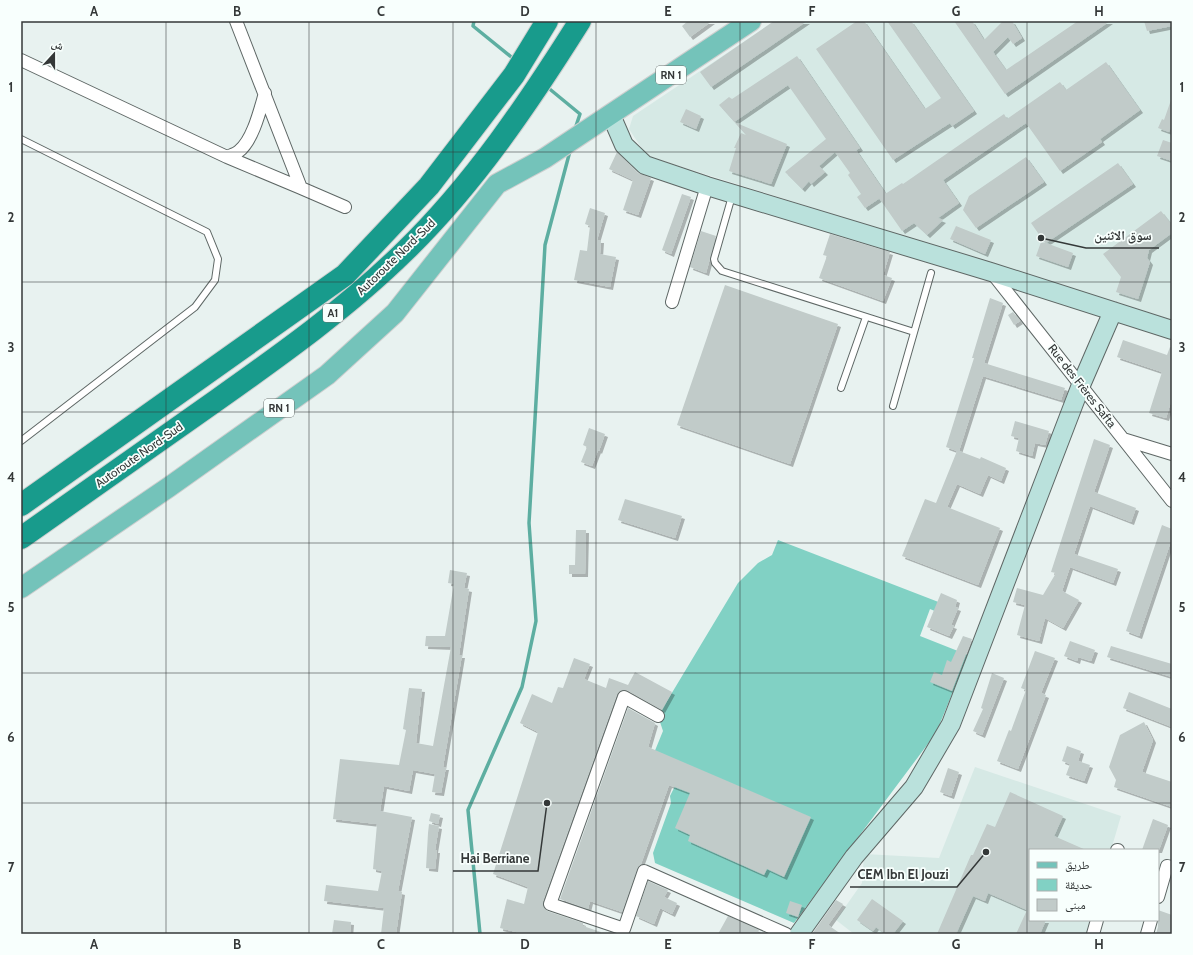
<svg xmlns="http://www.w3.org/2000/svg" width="1193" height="955" font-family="Cabin,'Noto Naskh Arabic',sans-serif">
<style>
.built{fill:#d6e9e5}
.green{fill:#81d1c4}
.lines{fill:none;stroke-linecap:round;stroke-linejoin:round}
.stream{stroke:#5daea1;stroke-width:3.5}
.building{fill:#c1cbc9;filter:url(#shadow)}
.service-casing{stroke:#5e6765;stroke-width:8}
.minor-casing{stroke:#5e6765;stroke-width:14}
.secondary-casing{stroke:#5e6765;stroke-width:20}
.primary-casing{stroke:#cecfcf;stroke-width:22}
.motorway-casing{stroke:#cecfcf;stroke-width:24}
.service{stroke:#fff;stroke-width:6}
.minor{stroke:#fff;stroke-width:12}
.secondary{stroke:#bae1dc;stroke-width:18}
.primary{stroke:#74c3ba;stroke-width:20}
.motorway{stroke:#189b8c;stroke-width:22}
.grid{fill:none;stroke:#343838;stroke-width:1;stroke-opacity:0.55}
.labels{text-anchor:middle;stroke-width:3.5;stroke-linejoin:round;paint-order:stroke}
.shield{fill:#f8fffd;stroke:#6f7473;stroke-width:1}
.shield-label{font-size:11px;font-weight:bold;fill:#343838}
.street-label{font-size:12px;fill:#343838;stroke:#f8fffd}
.leader{fill:none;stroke:#343838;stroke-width:1.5}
.callout-dot{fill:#343838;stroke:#f8fffd;stroke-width:1.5}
.callout-label{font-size:13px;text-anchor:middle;font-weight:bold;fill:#343838;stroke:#f8fffd;stroke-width:3.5;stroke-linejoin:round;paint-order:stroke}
.neatline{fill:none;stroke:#343838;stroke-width:1.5}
.grid-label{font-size:13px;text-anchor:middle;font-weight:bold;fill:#343838}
</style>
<defs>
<filter id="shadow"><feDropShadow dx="3" dy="3" stdDeviation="0" flood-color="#0004"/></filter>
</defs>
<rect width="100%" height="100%" fill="#e8f2f0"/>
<path class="built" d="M775 21H1172V320L647 156 629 129 633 116Z
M975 767 1121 816 1111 850H1030V920H1091L1087 934H854L836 920 862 883 864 854 939 858Z"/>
<path class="green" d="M778 540 954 608 949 617 930 609 920 636 968 655 936 733 794 923 655 863 653 853 671 803 670 796 675 786 645 775 663 731 658 716 738 583 758 563 772 555Z"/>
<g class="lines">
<path class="stream" d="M474 21 473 26 515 60
M546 86 580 114 575 129
M480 934 468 810 522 687 536 621 529 523 545 245 570 151"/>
</g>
<path class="building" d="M688 21H712L690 37 682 26Z
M774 21H807L711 87 700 72Z
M857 21H864L925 109 941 98 887 21H911L974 111 952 126 950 123 893 160 816 49Z
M954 21H972L984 40 1003 21H1012L1022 38 1013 44 1008 37 993 52 1006 70 1078 21H1110L1005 94Z
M1144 21H1172V26L1147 31Z
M797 56 860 148 856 150 886 194 865 208 857 197 861 194 848 175 850 173 835 152 819 166 825 172 811 184 809 181 802 189 785 172 826 139 788 85 734 122 787 144 771 184 729 171 736 148H734L741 133 746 135 719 105 729 97 732 99Z
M1106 62 1140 110 1100 139 1102 142 1060 171 1026 123 943 180 959 203 938 218 943 220 927 235 914 223 902 231 879 198 902 183 903 184 1004 114 1007 119 1060 82 1066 90Z
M1171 100H1172V125L1169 132 1158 128 1162 119 1164 120Z
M686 109 701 116 696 129 680 122Z
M1163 140 1172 143V161L1157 156Z
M617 152 638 173 651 178 638 215 623 210 633 180 609 169Z
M1026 157 1044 182 976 228 963 210 969 196Z
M1118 163 1133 184 1046 243 1073 253 1068 267 1036 256 1041 242 1045 243 1031 223Z
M682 194 691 197 671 254 662 250Z
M590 208 605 213 597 240H601L600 254 616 257 610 287 574 280 580 250 587 251 590 226 585 224Z
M1161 211 1172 225V233L1149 250 1147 258 1150 262 1138 299 1116 292 1121 277 1103 254Z
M956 226 991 240 985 254 950 239Z
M701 231 716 236 706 273 690 267Z
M830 234 890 252 883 275 892 278 883 301 819 278 827 256 823 255Z
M725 285 838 324 790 464 677 425Z
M990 298 1003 303 984 363 1065 388 1061 400 983 376 959 451 980 459 981 457 1006 468 1001 481 988 475 980 494 957 484 947 507 1000 528 978 585 902 556 925 499 936 503 957 451 946 447 974 358H972Z
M1013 312 1020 321 1014 325 1008 315Z
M1123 340 1167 355 1170 347 1172 348V398L1166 418 1149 413 1162 372 1117 357Z
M1015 421 1049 431 1045 445 1035 443 1032 456 1016 451 1019 438 1011 436Z
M589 428 605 434 599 451 598 450 592 466 581 462 587 447 583 445Z
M1094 439 1110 445 1094 492 1136 508 1131 522 1090 506 1074 554 1118 569 1113 583 1070 567 1062 591 1079 600 1063 628 1045 618 1039 641 1017 635 1025 605 1013 602 1017 588 1043 595 1056 573 1051 572Z
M625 499 682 516 675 538 618 520Z
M1162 525 1172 529V538L1139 636 1126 631Z
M576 530H586L585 574H569V565H575Z
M450 570 467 573 464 588 469 589 459 655H462L443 767H446L441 793 432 792 435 774 413 770 409 791 384 786 380 811 412 817 398 891 402 892 396 934H381L384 908 324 901 326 885 378 891 382 871 373 869 377 824 333 819 340 759 399 765 406 730 403 729 409 688 422 689 416 743 433 746 451 647 425 646 426 636H445L454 584 448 583Z
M941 593 957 600 955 607 958 608 951 625 954 626 949 636 927 627Z
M963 636 972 639 952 691 930 682 934 672 942 675 947 660 951 662Z
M1070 641 1095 650 1091 661 1078 657 1077 661 1064 656Z
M1111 646 1172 664V677L1107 657Z
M1035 651 1055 658 1041 693 1046 695 1018 769 997 761 1009 730 1011 731 1026 690 1021 688Z
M574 658 590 664 584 679 606 688 609 678 628 685 635 672 672 692 662 710 627 690 620 691 617 694 543 901V906L547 911 583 923V926L601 932 600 934H524L500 928 507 899 524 904 528 887 493 874 538 732 520 723 532 694 552 703 558 687 563 688Z
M992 673 1004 678 982 735 973 731 983 709 981 708Z
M1129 692 1172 709V727L1123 708Z
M628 708 655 723 648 747 811 817 784 877 767 869 764 875 688 841 690 835 675 828 690 793 669 785 641 864 637 869 622 912 590 901 588 909 560 899Z
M1144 722 1153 740 1142 772 1172 782V807L1114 787 1116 780 1109 767 1120 735Z
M1067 746 1081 751 1078 761 1090 765 1084 781 1066 775 1070 764 1062 761Z
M948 768 959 772 951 796 940 792Z
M1010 792 1063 816 1054 836 1086 850H1030V920H1046L1040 934H1016L1027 910 988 893 985 901 973 896 956 934H937L971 855H973L987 824 995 827Z
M431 813 440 815 438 824 429 821Z
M1153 819 1168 825 1159 850H1142Z
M429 824 439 826 435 850H437L435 869 426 868 428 833Z
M648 881 668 890 664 897 677 903 672 914 660 908 654 924 636 916Z
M872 899 903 921 893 934H885L876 927 873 931 857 920Z
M836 900 843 904 828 925 841 934H812Z
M790 901 802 905 798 917 786 913Z
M1158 910 1172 915V934H1156L1158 927Z
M728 916 759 930 757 934H718Z
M334 920 351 922 350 934H332Z"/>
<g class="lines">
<g class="service-casing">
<path id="service" d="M21 139 207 232 218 259 215 280 195 307 21 441
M732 196 714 259 715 263 722 271 914 332
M841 388 866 317
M893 406 931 273"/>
</g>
<g class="minor-casing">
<path id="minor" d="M21 60 227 157 301 188 236 21
M227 157C231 155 236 154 239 151 253 140 260 110 265 93
M301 188 345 207
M992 273 1172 501
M672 302 707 186
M1123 439 1172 454
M658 716 624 697 550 904 624 929 644 871 786 934
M1117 850H1118
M1158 897 1167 866 1172 867
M1093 934 1097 920
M1147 934 1151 920"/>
</g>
<g class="secondary-casing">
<path id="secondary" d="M611 115 624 145 645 165 707 186 991 272 1172 330
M799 934 854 857 914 787 951 724 1081 385 1113 311"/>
</g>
<g class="primary-casing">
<path id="primary" d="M21 588 169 487 327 375 395 313 497 184 545 158 751 21"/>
</g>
<g class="motorway-casing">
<path id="motorway" d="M21 505 345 275 429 186 514 75 547 21
M21 538C86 492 152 446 217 400 282 354 348 307 405 251 474 184 529 102 580 21"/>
</g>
<use href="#service" class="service"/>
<use href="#minor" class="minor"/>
<use href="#secondary" class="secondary"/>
<use href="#primary" class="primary"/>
<use href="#motorway" class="motorway"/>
</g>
<path class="grid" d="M166 21V934M309 21V934M453 21V934M596 21V934M740 21V934M884 21V934M1027 21V934M21 152H1172M21 282H1172M21 412H1172M21 543H1172M21 673H1172M21 803H1172"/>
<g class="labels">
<g class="shield">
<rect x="656" y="66" width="30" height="18" rx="3"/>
<rect x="323" y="304" width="20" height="18" rx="3"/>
<rect x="264" y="399" width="30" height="18" rx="3"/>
</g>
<g class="shield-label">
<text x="671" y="79">RN 1</text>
<text x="333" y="317">A1</text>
<text x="279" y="412">RN 1</text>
</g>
<g class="street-label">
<text transform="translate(396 257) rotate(-44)" y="4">Autoroute Nord-Sud</text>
<text transform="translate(1082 386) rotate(52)" y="4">Rue des Frères Safta</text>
<text transform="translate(139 455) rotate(-35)" y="4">Autoroute Nord-Sud</text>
</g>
</g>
<path class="leader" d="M1041 238L1086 248H1159M547 803L538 871H453M986 852L957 887H850"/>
<g class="callout-dot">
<circle cx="1041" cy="238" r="4"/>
<circle cx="547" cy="803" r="4"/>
<circle cx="986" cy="852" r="4"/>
</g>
<g class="callout-label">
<text x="1123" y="240">ﺳﻮق اﻻﺛﻨﻴﻦ</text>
<text x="495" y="863">Hai Berriane</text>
<text x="903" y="879">CEM Ibn El Jouzi</text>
</g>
<rect width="1193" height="955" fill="none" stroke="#f8fffd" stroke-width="44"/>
<rect x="1029" y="849" width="130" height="72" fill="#f8fffd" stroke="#aaafae"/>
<rect x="1037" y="862" width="20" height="6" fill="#74c3ba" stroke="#aaafae"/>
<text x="1065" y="869" font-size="12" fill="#343838">طريق</text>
<rect x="1037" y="879" width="20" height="12" fill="#81d1c4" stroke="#aaafae"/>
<text x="1065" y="889" font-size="12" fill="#343838">حديقة</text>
<rect x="1037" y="899" width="20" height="12" fill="#c1cbc9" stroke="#aaafae"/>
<text x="1065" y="909" font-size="12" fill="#343838">مبنى</text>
<g transform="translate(54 54) rotate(21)" stroke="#f8fffd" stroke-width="3" paint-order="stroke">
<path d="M0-3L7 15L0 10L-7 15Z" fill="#343838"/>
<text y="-6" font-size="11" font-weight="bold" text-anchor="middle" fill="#343838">ش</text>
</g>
<rect x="22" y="22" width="1149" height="911" class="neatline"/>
<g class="grid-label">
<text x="94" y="16">A</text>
<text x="237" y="16">B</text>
<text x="381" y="16">C</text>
<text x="525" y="16">D</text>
<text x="668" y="16">E</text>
<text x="812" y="16">F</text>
<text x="956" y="16">G</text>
<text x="1099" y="16">H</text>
<text x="11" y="92">1</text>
<text x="1182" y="92">1</text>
<text x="11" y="222">2</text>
<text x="1182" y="222">2</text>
<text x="11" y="352">3</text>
<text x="1182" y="352">3</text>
<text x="11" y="482">4</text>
<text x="1182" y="482">4</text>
<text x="11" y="612">5</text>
<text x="1182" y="612">5</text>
<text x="11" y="742">6</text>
<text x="1182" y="742">6</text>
<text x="11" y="872">7</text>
<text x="1182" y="872">7</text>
<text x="94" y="949">A</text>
<text x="237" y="949">B</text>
<text x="381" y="949">C</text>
<text x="525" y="949">D</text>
<text x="668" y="949">E</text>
<text x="812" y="949">F</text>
<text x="956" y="949">G</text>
<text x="1099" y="949">H</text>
</g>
</svg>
